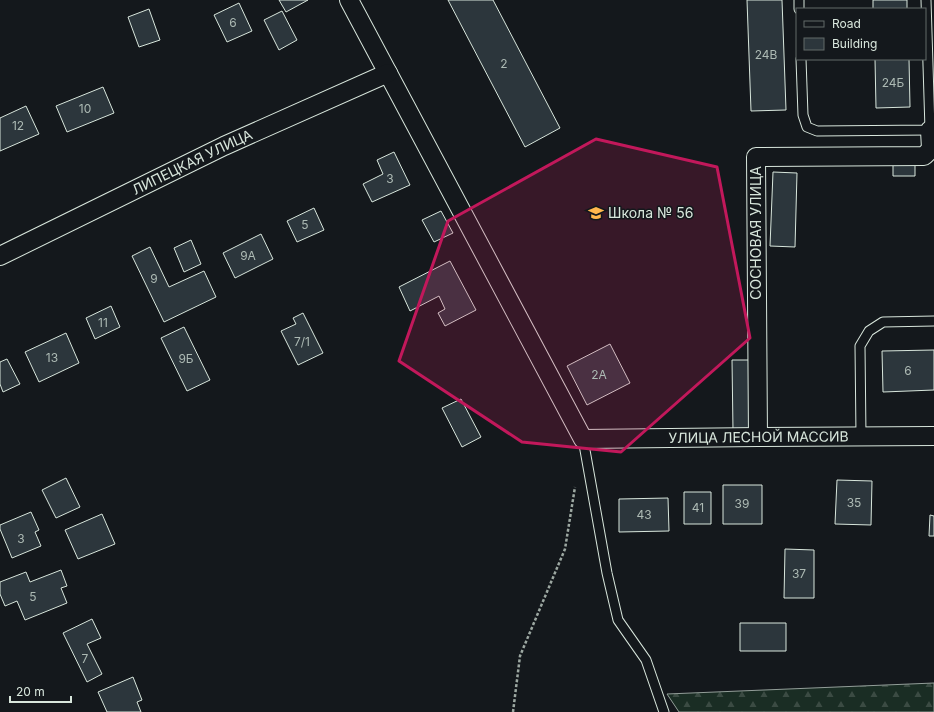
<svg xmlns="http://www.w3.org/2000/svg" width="934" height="712" font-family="Inter,sans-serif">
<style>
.forest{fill:url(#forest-firs);stroke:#939e99}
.building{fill:#2c363c;stroke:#d8e6dc}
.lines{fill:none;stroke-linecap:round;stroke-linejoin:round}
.lane-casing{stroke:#d8e6dc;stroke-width:11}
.street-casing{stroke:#d8e6dc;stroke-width:20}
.path{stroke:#9da8a2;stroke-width:2.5;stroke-dasharray:3 2;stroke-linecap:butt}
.lane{stroke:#14181c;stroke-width:9}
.street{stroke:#14181c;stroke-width:18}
.marked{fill:#c2185b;fill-opacity:0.2;stroke:#c2185b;stroke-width:3;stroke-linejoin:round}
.labels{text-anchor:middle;stroke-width:3;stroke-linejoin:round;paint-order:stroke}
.number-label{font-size:12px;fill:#adbab4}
.street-label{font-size:14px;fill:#d8e6dc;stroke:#14181c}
.poi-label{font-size:14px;fill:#d8e6dc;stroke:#14181c;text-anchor:start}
</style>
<defs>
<pattern id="forest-firs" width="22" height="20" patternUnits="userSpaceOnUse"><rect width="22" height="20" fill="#1a2d24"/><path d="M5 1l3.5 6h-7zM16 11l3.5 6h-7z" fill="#3b4b43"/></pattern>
</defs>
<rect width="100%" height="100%" fill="#14181c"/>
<path class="forest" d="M934 683V712H679L667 694Z"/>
<path class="building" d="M279 0H308L286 12Z
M448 0H493L560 128 525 147Z
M747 0H782L786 110 751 111Z
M873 0H907V9H873Z
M239 3 252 31 227 42 214 15Z
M149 9 160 40 139 47 128 17Z
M282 11 297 40 279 50 264 20Z
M875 59H909L910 107 876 108Z
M103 87 114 113 67 132 56 106Z
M26 106 39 134 0 151V118Z
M394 152 410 185 372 202 363 184 383 174 377 160Z
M893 165H915V176H893Z
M773 172 797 173 795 247 770 246Z
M314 208 324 230 297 242 287 221Z
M441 211 453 233 434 242 422 220Z
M261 234 273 259 235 278 223 253Z
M191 240 201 264 184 272 174 248Z
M150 247 169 287 204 271 216 297 164 322 132 256Z
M450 261 476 310 445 326 438 313 445 309 439 296 410 311 399 287Z
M111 306 120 327 95 339 86 318Z
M303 313 323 353 298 365 281 331 296 324 293 318Z
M184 327 210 380 187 391 161 338Z
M66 333 79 363 39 382 25 352Z
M610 344 630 383 587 405 567 366Z
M934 350V390L883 392 882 351Z
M7 359 20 384 3 392 0 384V362Z
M732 360H749L750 431H733Z
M461 399 481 437 462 447 442 408Z
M66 478 80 507 56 518 42 490Z
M837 480 872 481 871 525 835 524Z
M723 485H762V524H723Z
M684 492H711V524H684Z
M668 498 669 531 619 532V499Z
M31 512 39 530 35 532 41 546 12 558 0 529V525Z
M102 514 115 544 78 559 65 530Z
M930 515 934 516V536H929Z
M785 549 814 550V598H784Z
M61 570 67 586 61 588 67 603 25 620 17 601 5 606 0 594V582L26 572 30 582Z
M92 619 101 638 87 644 102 674 87 682 63 633Z
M740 623H786V651H740Z
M133 677 142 700 137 702 141 712H107L98 692Z"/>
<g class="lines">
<g class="lane-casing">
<path id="lane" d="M799 0V9
M801 59 803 115 807 127 817 131 930 130 926 0
M861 436 860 346 869 331 883 322 934 321
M583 439 607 573 618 620 646 660 664 712"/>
</g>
<g class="street-casing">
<g id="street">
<path id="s1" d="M349 0 583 439 758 437 934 436"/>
<path id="s2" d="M0 256 224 146 388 73"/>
<path d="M758 437 756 157 924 156 931 149 930 130H934"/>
</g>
</g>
<path class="path" d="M513 712 520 656 565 549 575 487"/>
<use href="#lane" class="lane"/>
<use href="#street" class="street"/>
</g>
<path class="marked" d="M596 139 717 167 750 338 621 452 522 442 399 361 448 221Z"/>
<defs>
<g id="school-bare" transform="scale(1.2)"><path d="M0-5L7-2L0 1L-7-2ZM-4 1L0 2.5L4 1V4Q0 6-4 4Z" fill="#ffb74d" stroke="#14181c" stroke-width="2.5" paint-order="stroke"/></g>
</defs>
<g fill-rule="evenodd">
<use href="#school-bare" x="596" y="213"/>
</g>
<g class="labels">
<g class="number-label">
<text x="233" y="27">6</text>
<text x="766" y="59">24В</text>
<text x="504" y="68">2</text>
<text x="893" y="87">24Б</text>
<text x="85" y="113">10</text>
<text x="18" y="130">12</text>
<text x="390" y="183">3</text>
<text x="305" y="229">5</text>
<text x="248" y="260">9А</text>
<text x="154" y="283">9</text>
<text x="103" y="327">11</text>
<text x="302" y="346">7/1</text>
<text x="52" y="362">13</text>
<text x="186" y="363">9Б</text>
<text x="908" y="375">6</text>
<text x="599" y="379">2А</text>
<text x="854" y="507">35</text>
<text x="742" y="508">39</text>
<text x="698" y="512">41</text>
<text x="644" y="519">43</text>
<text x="21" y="543">3</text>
<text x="799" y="578">37</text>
<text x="33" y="601">5</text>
<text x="85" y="663">7</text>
</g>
<g class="street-label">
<text dy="5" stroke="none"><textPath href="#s2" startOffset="214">ЛИПЕЦКАЯ УЛИЦА</textPath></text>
<text transform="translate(756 233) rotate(-90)" y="5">СОСНОВАЯ УЛИЦА</text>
<text dy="5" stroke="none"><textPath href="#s1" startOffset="673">УЛИЦА ЛЕСНОЙ МАССИВ</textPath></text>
</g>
<g class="poi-label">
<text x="608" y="218">Школа № 56</text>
</g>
</g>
<rect x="796" y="8" width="130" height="52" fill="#14181c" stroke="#626a69"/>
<rect x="804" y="21" width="20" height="6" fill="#14181c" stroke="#626a69"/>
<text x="832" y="28" font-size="12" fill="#d8e6dc">Road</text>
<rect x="804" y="38" width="20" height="12" fill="#2c363c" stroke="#626a69"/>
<text x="832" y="48" font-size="12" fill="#d8e6dc">Building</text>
<path d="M10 696v6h61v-6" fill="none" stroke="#d8e6dc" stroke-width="2"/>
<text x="16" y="696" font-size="12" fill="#d8e6dc" stroke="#14181c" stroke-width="3" paint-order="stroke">20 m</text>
</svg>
